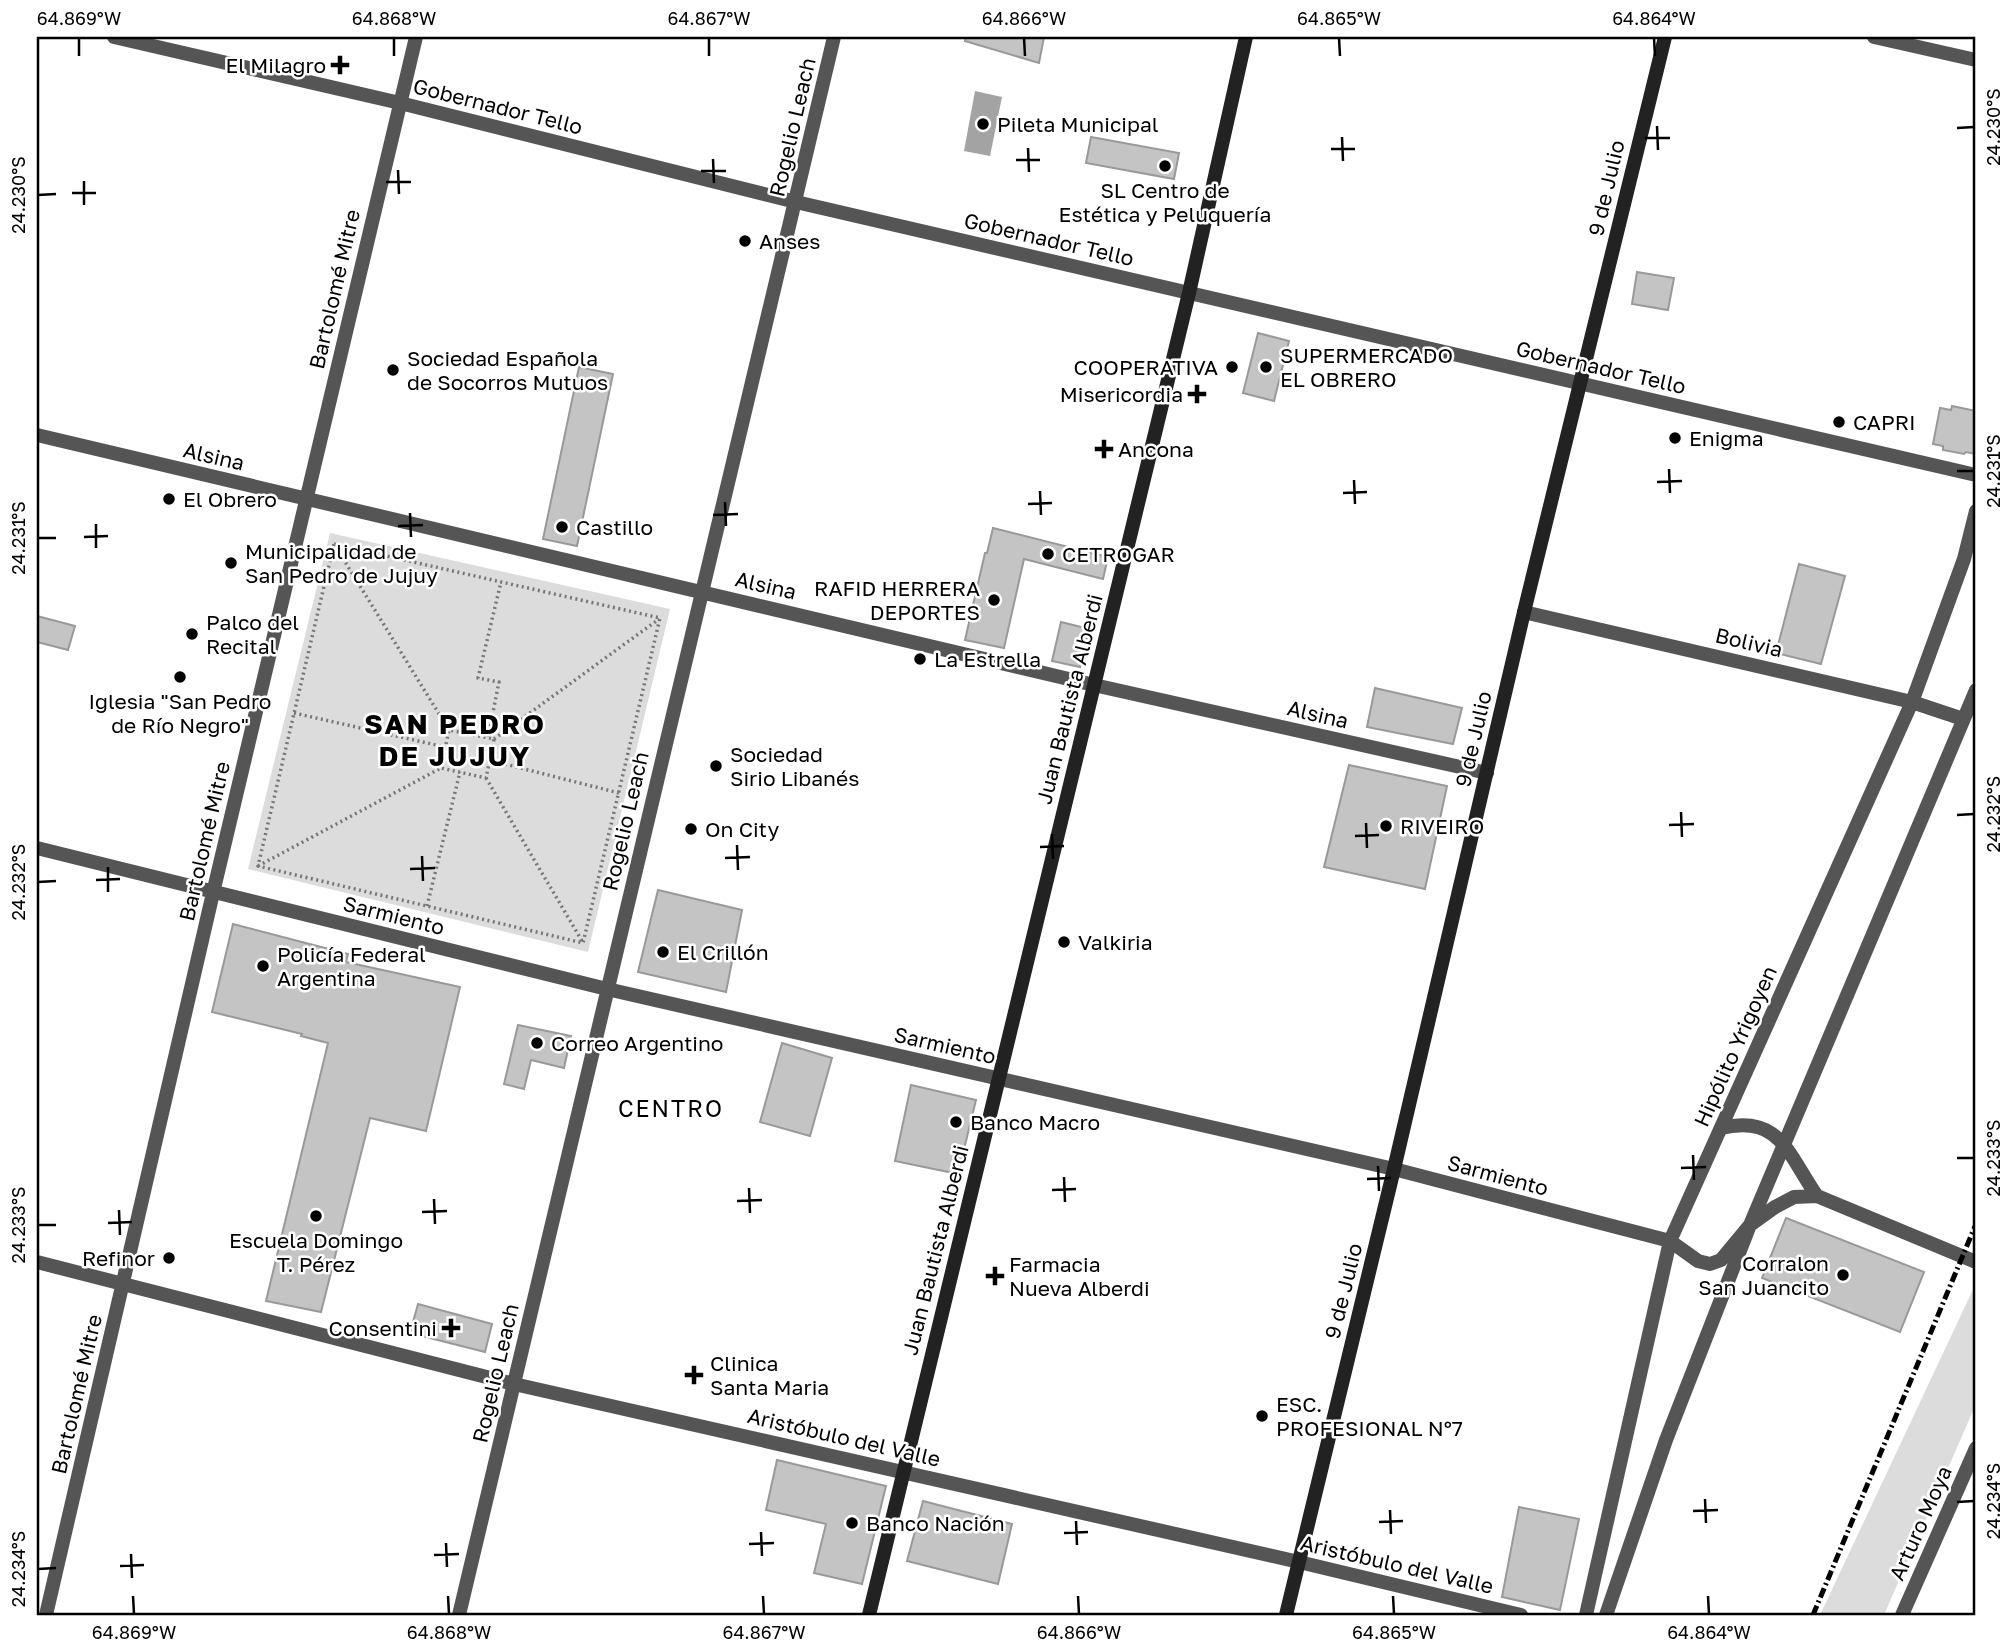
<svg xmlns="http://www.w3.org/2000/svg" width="2013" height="1652" viewBox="0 0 2013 1652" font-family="'Golos Text',sans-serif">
	<rect width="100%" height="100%" fill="#fff"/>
	<path fill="#dcdcdc" d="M330,533l340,76 -82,343 -340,-83z
		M1976,1283v121l-92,211h-64z"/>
	<path fill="#a3a3a3" d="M975,91l27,6 -12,59 -26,-5z"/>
	<path fill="#c4c4c4" stroke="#999" stroke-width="2" d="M966,37h78l-5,26 -74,-22z
		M1091,137l88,16 -5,26 -88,-16z
		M1637,272l37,6 -6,32 -36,-6z
		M1258,333l31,8 -15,60 -31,-8z
		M579,367l34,7 -36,172 -34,-7z
		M1952,406l24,5v43l-10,-2 -2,2 -21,-4v-4l-10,-2 7,-36 11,2z
		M993,528l115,29 -5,22 -79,-20 -20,89 -39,-8 20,-87h2z
		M1799,564l46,12 -24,88 -45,-11z
		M37,616l38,10 -7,24 -31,-8z
		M1061,622l28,7 -9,38 -28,-6z
		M1375,688l87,20 -9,36 -86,-17z
		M1349,765l98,21 -22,103 -101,-22z
		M658,890l84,20 -16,82 -88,-20z
		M233,924l115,30 -2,8 114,25 -34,144 -56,-13 -49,194 -55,-11 62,-258 -27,-7 1,-2 -90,-22z
		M518,1025l53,11 -7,32 -33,-8 -7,29 -20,-5z
		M782,1043l50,15 -22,78 -50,-14z
		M911,1085l65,15 -18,74 -63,-13z
		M1786,1218l138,54 -24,60 -138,-54z
		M418,1304l74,20 -7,28 -75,-19z
		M777,1460l109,26 -24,98 -48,-11 12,-49 -60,-14z
		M923,1501l89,23 -14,60 -91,-23z
		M1519,1507l60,12 -19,91 -58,-13z"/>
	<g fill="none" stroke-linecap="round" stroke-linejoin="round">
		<path stroke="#777" stroke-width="3.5" stroke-dasharray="2 3.5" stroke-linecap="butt" d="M334,544l326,74 -77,325 -325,-77z
			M334,544l115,186 -8,38 45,10 8,-39 -45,-9
			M294,713l151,34
			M488,737l11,-55 -21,-4 23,-96
			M494,739l165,-120
			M489,760l130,33
			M486,778l96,163
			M258,866l183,-98
			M427,906l33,-134"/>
		<path stroke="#555" stroke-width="14" d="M114,37l286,66 396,99 1180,273
			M1874,37l102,23
			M1524,612l388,90 51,17
			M37,1262l477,122 785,178 222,53
			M1902,1615l74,-167"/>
		<path stroke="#555" stroke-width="14" d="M37,435l1057,250 393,88
			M37,848l570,141 787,180 276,72 28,20 12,3 11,-4 29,-35 25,-18 19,-10 23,-1 159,66
			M1721,1128c60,-14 67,27 96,68
			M46,1615l167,-722 203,-856
			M459,1615l375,-1578
			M1586,1615l84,-374 242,-539 52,-143 12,-48
			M1606,1615l60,-175 84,-215 226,-535"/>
		<path stroke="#222" stroke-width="14" d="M869,1615l320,-1322 57,-256
			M1286,1615l108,-446 130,-557 141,-575"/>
		<path stroke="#000" stroke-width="5" stroke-dasharray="10 3.5 2 3.5" stroke-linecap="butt" d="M1813,1615l163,-391"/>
	</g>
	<path fill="none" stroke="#000" stroke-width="2.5" d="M79,38v18M394,38v18M709,38v18M1024,38l1,18M1339,38l1,18M1654,38l1,18M1657,126l1,24M1957,128l17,-1M1342,137l1,24M1645,138h25M1028,148l1,24M1331,149h24M713,159l1,24M1016,160h24M398,170l1,24M701,171h25M84,181v24M386,182h25M72,193h24M38,195l18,-1M1669,469l1,24M1957,471h17M1354,480l1,24M1657,482l25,-1M1040,491l1,24M1343,493l24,-1M725,502l1,24M1028,504l24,-1M410,513l1,24M713,515l25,-1M96,524v24M398,526l25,-1M84,537l24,-1M38,538h18M1681,812l1,25M1957,815l17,-1M1366,823l1,25M1669,825l25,-1M1052,834l1,25M1355,836l24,-1M737,845l1,25M1040,847l24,-1M422,856l1,25M725,858l25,-1M108,867v25M410,869l25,-1M96,880l24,-1M38,882l18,-1M1693,1155l1,25M1957,1158h17M1378,1166l1,25M1681,1168l25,-1M1064,1177l1,25M1367,1179l24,-1M749,1188l1,25M1052,1190l24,-1M434,1199l1,25M737,1201l25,-1M119,1210l1,25M422,1212l25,-1M108,1223l24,-1M38,1225h18M1705,1499l1,24M1957,1502l17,-1M1390,1510l1,24M1693,1511l25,-1M1076,1521l1,24M1379,1522l24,-1M761,1532l1,24M1064,1533l24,-1M446,1543l1,24M749,1544l25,-1M131,1554l1,24M434,1555l25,-1M120,1566l24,-1M38,1569l18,-1M133,1596l1,18M448,1596l1,18M763,1596l1,18M1078,1596l1,18M1393,1596l1,18M1708,1596l1,18"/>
	<g fill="#000" stroke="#fff" stroke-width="2.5">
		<path d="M336.5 54.5h7v7h7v7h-7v7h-7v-7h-7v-7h7z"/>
		<circle cx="983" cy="124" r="7"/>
		<circle cx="1165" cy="166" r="7"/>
		<circle cx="745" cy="241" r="7"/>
		<circle cx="1232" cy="367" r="7"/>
		<circle cx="1266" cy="367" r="7"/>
		<circle cx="393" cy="370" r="7"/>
		<path d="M1193.5 383.5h7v7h7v7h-7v7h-7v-7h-7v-7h7z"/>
		<circle cx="1839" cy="422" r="7"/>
		<circle cx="1675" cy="438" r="7"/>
		<path d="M1100.5 438.5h7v7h7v7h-7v7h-7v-7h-7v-7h7z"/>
		<circle cx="169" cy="499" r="7"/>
		<circle cx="562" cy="527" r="7"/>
		<circle cx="1048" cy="554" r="7"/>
		<circle cx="231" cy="563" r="7"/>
		<circle cx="994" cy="600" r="7"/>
		<circle cx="192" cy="634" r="7"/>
		<circle cx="920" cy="659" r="7"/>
		<circle cx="180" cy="677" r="7"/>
		<circle cx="716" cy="766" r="7"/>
		<circle cx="1386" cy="826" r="7"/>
		<circle cx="691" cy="829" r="7"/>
		<circle cx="1064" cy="942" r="7"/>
		<circle cx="663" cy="952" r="7"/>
		<circle cx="263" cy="966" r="7"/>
		<circle cx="537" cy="1043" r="7"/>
		<circle cx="956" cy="1122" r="7"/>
		<circle cx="316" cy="1216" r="7"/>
		<circle cx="169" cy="1258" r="7"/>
		<circle cx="1843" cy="1275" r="7"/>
		<path d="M991.5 1265.5h7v7h7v7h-7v7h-7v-7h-7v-7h7z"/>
		<path d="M447.5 1317.5h7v7h7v7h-7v7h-7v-7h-7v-7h7z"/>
		<path d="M690.5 1364.5h7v7h7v7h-7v7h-7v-7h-7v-7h7z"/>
		<circle cx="1262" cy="1416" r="7"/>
		<circle cx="852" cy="1523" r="7"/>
	</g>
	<g text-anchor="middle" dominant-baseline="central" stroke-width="5" stroke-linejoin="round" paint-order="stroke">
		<g font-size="21" fill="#000" stroke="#fff" text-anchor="start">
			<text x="326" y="65" text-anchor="end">El Milagro</text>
			<text x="997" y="124">Pileta Municipal</text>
			<text x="1165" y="190" text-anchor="middle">SL Centro de<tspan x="1165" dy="24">Estética y Peluquería</tspan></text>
			<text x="759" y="241">Anses</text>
			<text x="1280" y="355">SUPERMERCADO<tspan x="1280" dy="24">EL OBRERO</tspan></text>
			<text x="407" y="358">Sociedad Española<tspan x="407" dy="24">de Socorros Mutuos</tspan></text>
			<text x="1218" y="367" text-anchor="end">COOPERATIVA</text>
			<text x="1183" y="394" text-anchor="end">Misericordia</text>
			<text x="1853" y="422">CAPRI</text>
			<text x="1689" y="438">Enigma</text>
			<text x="1118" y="449">Ancona</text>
			<text x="183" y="499">El Obrero</text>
			<text x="576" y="527">Castillo</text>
			<text x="245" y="551">Municipalidad de<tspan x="245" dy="24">San Pedro de Jujuy</tspan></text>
			<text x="1062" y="554">CETROGAR</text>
			<text x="980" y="588" text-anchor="end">RAFID HERRERA<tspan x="980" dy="24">DEPORTES</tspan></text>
			<text x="206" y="622">Palco del<tspan x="206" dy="24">Recital</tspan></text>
			<text x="934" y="659">La Estrella</text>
			<text x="180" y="701" text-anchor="middle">Iglesia "San Pedro<tspan x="180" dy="24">de Río Negro"</tspan></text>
			<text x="730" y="754">Sociedad<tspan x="730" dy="24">Sirio Libanés</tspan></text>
			<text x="1400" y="826">RIVEIRO</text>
			<text x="705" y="829">On City</text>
			<text x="1078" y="942">Valkiria</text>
			<text x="677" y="952">El Crillón</text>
			<text x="277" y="954">Policía Federal<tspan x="277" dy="24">Argentina</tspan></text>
			<text x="551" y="1043">Correo Argentino</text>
			<text x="970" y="1122">Banco Macro</text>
			<text x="316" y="1240" text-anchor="middle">Escuela Domingo<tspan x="316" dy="24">T. Pérez</tspan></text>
			<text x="155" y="1258" text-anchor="end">Refinor</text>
			<text x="1829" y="1263" text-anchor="end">Corralon<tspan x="1829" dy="24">San Juancito</tspan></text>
			<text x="1009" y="1264">Farmacia<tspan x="1009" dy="24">Nueva Alberdi</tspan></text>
			<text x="437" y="1328" text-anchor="end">Consentini</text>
			<text x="710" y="1363">Clinica<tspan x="710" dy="24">Santa Maria</tspan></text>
			<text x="1276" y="1404">ESC.<tspan x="1276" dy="24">PROFESIONAL N°7</tspan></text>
			<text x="866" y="1523">Banco Nación</text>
		</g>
		<g font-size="21" fill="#000" stroke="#fff">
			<text transform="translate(498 106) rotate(14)">Gobernador Tello</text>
			<text transform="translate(792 127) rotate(-77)">Rogelio Leach</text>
			<text transform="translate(1606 188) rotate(-77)">9 de Julio</text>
			<text transform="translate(1049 239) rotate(13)">Gobernador Tello</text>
			<text transform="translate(334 289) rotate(-77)">Bartolomé Mitre</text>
			<text transform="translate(1601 367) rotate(13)">Gobernador Tello</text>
			<text transform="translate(214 456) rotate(13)">Alsina</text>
			<text transform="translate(766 585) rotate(13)">Alsina</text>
			<text transform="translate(1749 642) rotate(13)">Bolivia</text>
			<text transform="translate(1069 699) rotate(-76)">Juan Bautista Alberdi</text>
			<text transform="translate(1318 714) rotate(13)">Alsina</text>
			<text transform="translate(1473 739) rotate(-77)">9 de Julio</text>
			<text transform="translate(625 821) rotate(-77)">Rogelio Leach</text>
			<text transform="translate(204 841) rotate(-77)">Bartolomé Mitre</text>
			<text transform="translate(394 915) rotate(14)">Sarmiento</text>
			<text transform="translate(945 1045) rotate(13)">Sarmiento</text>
			<text transform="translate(1735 1046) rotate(-66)">Hipólito Yrigoyen</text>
			<text transform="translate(1498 1175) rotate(15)">Sarmiento</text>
			<text transform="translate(935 1250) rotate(-76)">Juan Bautista Alberdi</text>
			<text transform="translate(1343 1291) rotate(-76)">9 de Julio</text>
			<text transform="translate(495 1373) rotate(-77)">Rogelio Leach</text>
			<text transform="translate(76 1394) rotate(-77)">Bartolomé Mitre</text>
			<text transform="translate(844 1437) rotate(13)">Aristóbulo del Valle</text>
			<text transform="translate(1920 1523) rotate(-66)">Arturo Moya</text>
			<text transform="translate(1397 1564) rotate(13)">Aristóbulo del Valle</text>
		</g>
		<g font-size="23" letter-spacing="2" fill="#000" stroke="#fff">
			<text x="671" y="1108">CENTRO</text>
		</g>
		<g font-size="28" font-weight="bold" letter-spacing="2" fill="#000" stroke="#fff">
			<text x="455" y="723">SAN PEDRO<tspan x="455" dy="32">DE JUJUY</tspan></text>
		</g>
	</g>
	<rect width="2013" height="1652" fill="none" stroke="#ffffff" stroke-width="77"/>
	<rect x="38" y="38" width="1936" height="1576" fill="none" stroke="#000" stroke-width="2.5"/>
	<g font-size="18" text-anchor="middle" fill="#000">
		<text x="79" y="25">64.869°W</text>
		<text x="394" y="25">64.868°W</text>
		<text x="709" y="25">64.867°W</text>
		<text x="1024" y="25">64.866°W</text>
		<text x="1339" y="25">64.865°W</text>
		<text x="1654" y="25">64.864°W</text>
		<text transform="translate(1994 127) rotate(-90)" y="6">24.230°S</text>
		<text transform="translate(19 195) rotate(-90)" y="6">24.230°S</text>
		<text transform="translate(1994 471) rotate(-90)" y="6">24.231°S</text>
		<text transform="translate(19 538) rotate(-90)" y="6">24.231°S</text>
		<text transform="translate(1994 814) rotate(-90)" y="6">24.232°S</text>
		<text transform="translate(19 882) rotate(-90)" y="6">24.232°S</text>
		<text transform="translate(1994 1158) rotate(-90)" y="6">24.233°S</text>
		<text transform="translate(19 1225) rotate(-90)" y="6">24.233°S</text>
		<text transform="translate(1994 1501) rotate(-90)" y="6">24.234°S</text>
		<text transform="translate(19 1569) rotate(-90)" y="6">24.234°S</text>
		<text x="134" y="1639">64.869°W</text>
		<text x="449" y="1639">64.868°W</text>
		<text x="764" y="1639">64.867°W</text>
		<text x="1079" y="1639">64.866°W</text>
		<text x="1394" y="1639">64.865°W</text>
		<text x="1709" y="1639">64.864°W</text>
	</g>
</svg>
